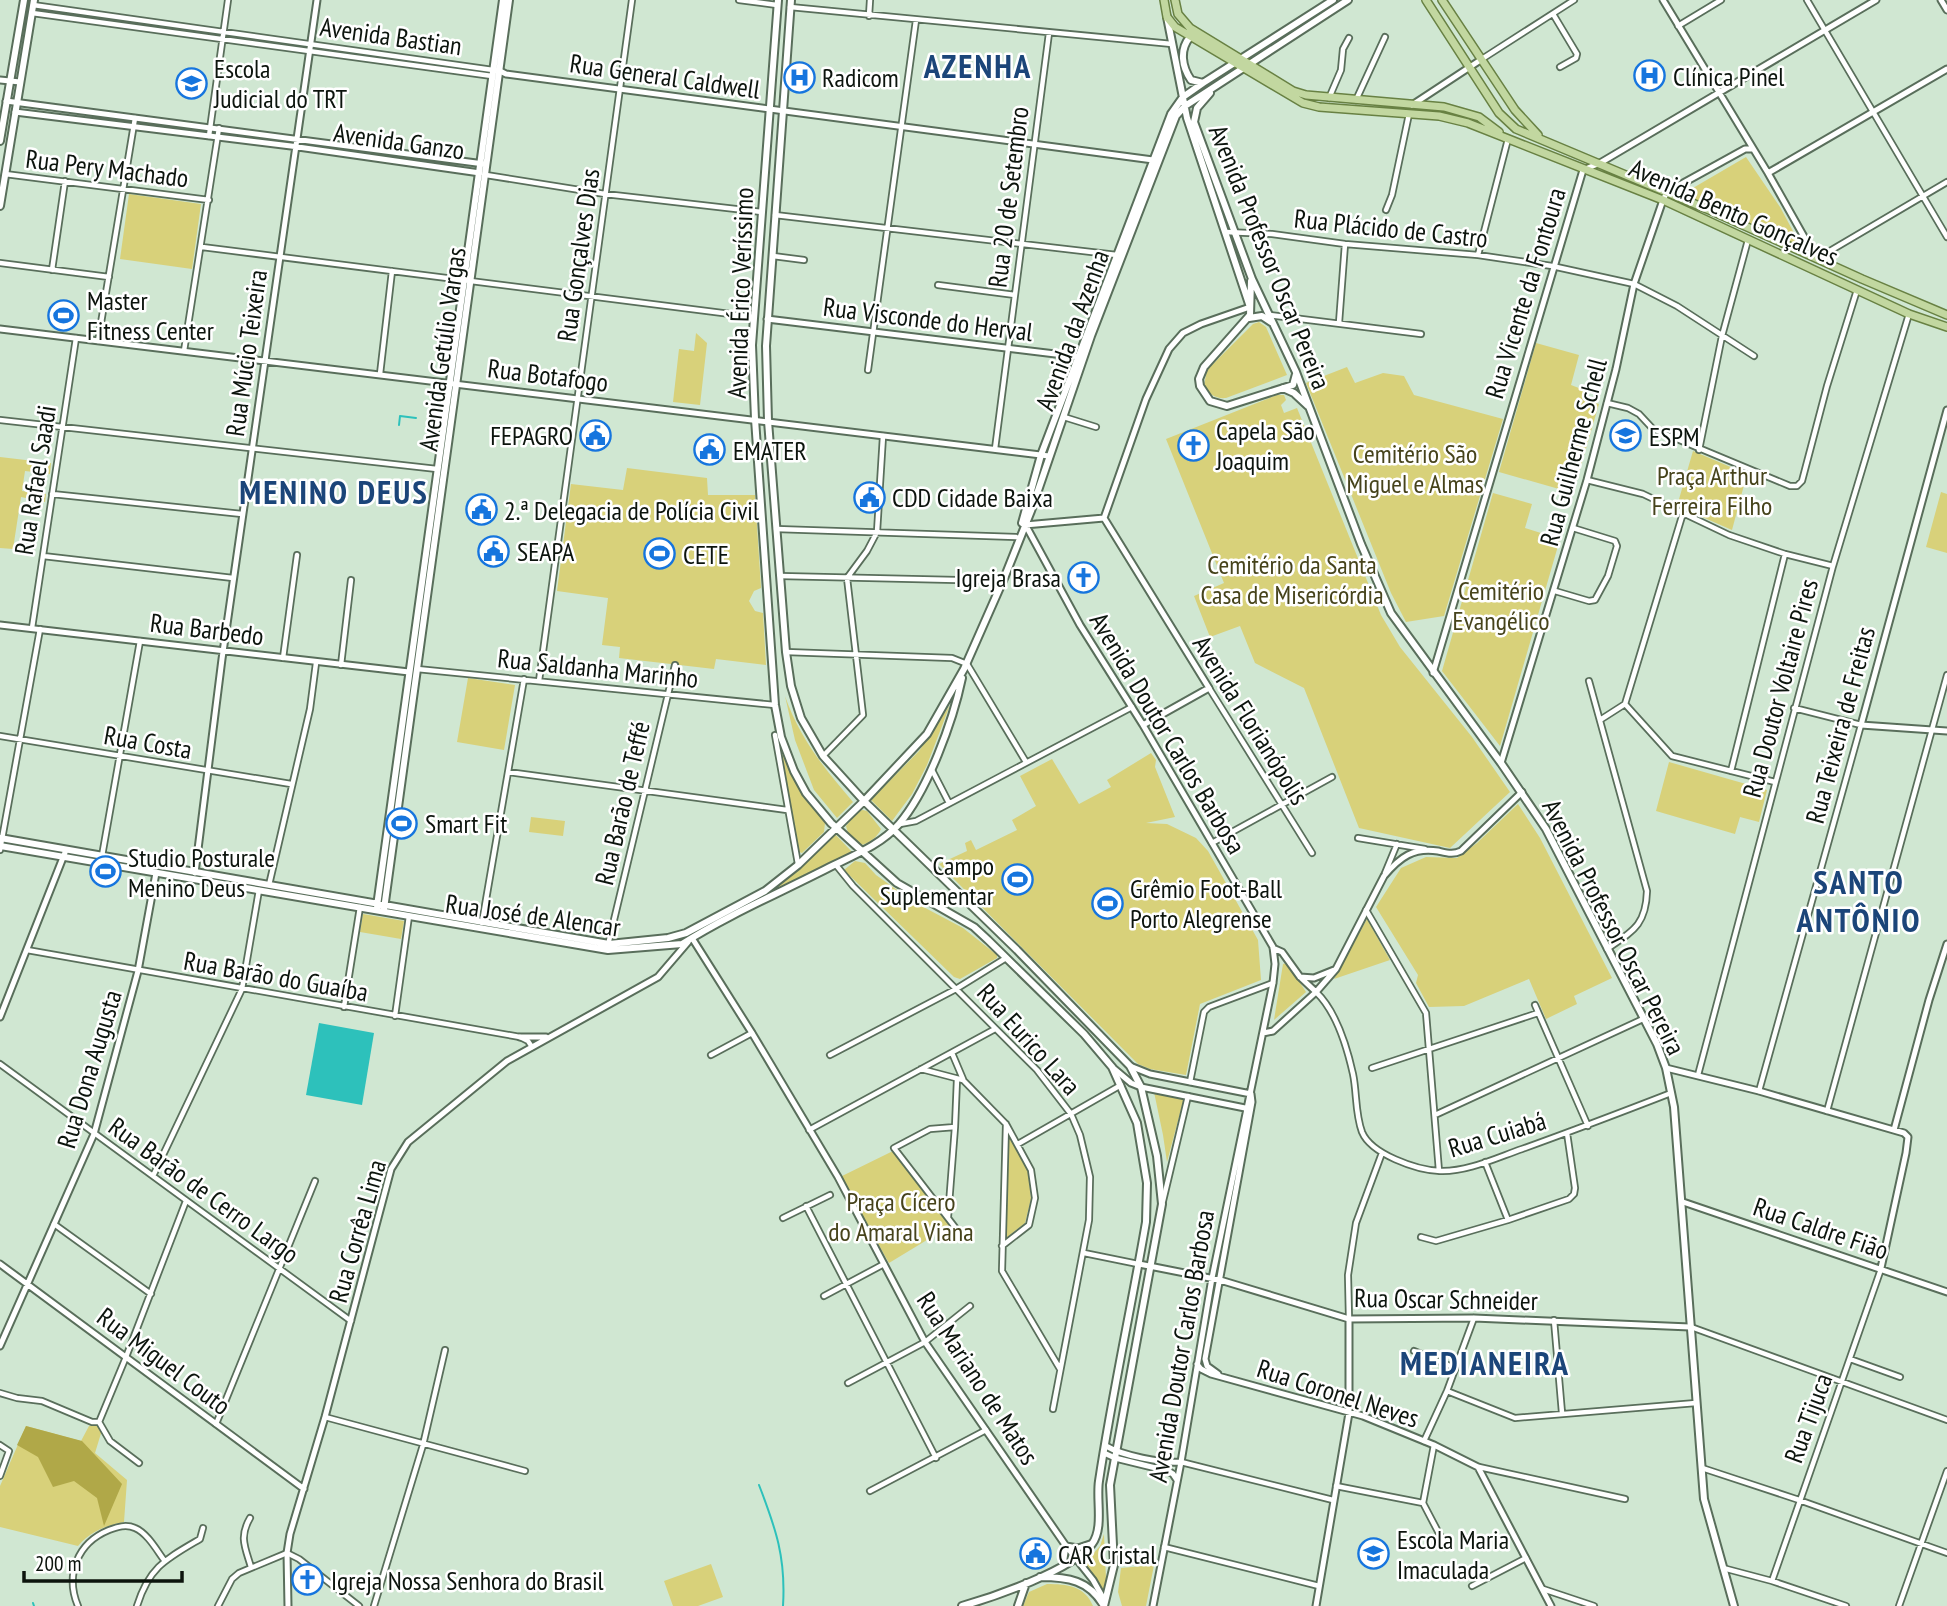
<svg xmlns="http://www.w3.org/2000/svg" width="1947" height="1606" viewBox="0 0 1947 1606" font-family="'PT Sans Narrow',sans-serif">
	<rect width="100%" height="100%" fill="#d0e7d2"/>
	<path fill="#d8d17a" d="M1746,157l34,50 21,39 -120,-51z
		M129,194l72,10 -9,65 -72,-10z
		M1259,322l7,5 21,48 -61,23c-10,1 -17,-3 -22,-13l3,-15 46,-46z
		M696,333l11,10 -7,62 -27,-3 6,-53 15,2z
		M1536,343l43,12 -8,30 13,5 -2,9 17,5 -26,89 -74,-21z
		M1347,367l8,16 28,-10 21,3 10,19 89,24 -59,197 -38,6 -15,-29 -85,-210z
		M1277,395h7l2,5 -5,5 3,8 13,-5 84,207 19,32 72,90 38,55 -60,56 -91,-20 -55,-140 -49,-25 -15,-37 -30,11 -16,-41 30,-13 -58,-144z
		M1693,451l54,23 -15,56 -55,-24z
		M0,457l51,6 -1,11 -25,-3 -3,20 24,3 -1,8 -24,-5 -8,52 -13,-1z
		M627,468l80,10 1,17h47l6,93 -7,3 -5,10 6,10 8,2 3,52 -50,-6 -2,10 -95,-11 1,-11 -18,-2 6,-47 -51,-7 14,-107 52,6z
		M1941,492l6,2v59l-21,-6z
		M1493,493l39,11 -7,24 35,11 -60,207 -58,-75z
		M468,678l47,7 -11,65 -47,-8z
		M785,696c15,43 39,72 68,106l-16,16 -23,-28 -19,-50z
		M950,705l-23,60 -15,29 -20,27 -21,-21 48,-49z
		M779,748l25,49 21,26 -1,9 -22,21 -3,-1z
		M1151,753l5,7 -1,7 20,50 -29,6 21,1 29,14 12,13 50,89 3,40 -61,24 -14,71 -36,-6 -12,-5 -199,-200 28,-13 -2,-8 6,-3 5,10 41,-20 -5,-10 24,-14 -16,-30 32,-17 27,45 32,-17 -4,-7z
		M1669,762l98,28 -8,32 -19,-5 -5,17 -79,-23z
		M1518,804l22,34 72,140 -38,18 3,8 -31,15 -17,-40 -65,27 -35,1 -13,-24 2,-8 -42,-68 25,-39 25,-11 31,1 20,-15z
		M863,810l4,1 14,18c-3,7 -12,15 -20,16l-13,-12 -2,-7 12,-15z
		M531,817l34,4 -2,15 -34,-4z
		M835,834l17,18 -78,40v-2z
		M855,861l10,2 11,12 38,27 49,26 34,27v3l-37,21 -6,-2 -110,-107z
		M363,914l41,7 -3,18 -41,-7z
		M1367,919l23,41 -56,19z
		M1287,963l19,29 -32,28 9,-56z
		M1154,1092l30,6 -17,64 -4,-27z
		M1009,1135l19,36 3,28 -6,24 -19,15z
		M893,1151l57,75 -61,37 -49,-86z
		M99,1425l3,5 -7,23 32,27 -3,42c-19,4 -33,9 -46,24l-78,-19v-41l26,-60 55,15 8,-15z
		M1104,1534l2,45 -1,13 -21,-28 16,-18z
		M1145,1560h10l-9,46h-24l-4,-14 3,-24 23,-2z
		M711,1564l12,33 -25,9h-25l-9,-25z
		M1047,1584c20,0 38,2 46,22h-70l6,-14z"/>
	<path fill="#b0a848" d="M26,1426l56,15 40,43 -18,42 -7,-28 -23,-17 -21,6 -15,-30 -21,-12z"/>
	<path fill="#2dc1bb" d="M319,1023l55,10 -12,72 -56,-10z"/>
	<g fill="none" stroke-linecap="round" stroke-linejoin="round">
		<path stroke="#2dc1bb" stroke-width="2" d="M399,425l1,-9 16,2
			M759,1485c17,44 27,73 24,121
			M33,1603l1,3"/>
		<defs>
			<path id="minor" d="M739,0l38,5
				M1807,0l140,237
				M33,5l460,65
				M790,7l382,37
				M32,13l460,63
				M1553,14l24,40 -1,4 -16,9
				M869,16l1,-16
				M1678,26l43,-26
				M1482,59l92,-59
				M1329,98l12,-28 2,-21 6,-11
				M1356,100l29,-63
				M209,136l19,-136
				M5,174l204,26
				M486,175l119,19 157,18
				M1386,210l6,-15 17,-81
				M775,215l342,40
				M1225,232l47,2 73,10 133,11 74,11 82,18 43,22 77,50
				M202,247l552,70
				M1478,255l30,-116
				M773,256l31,4
				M1818,258l129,-76
				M0,263l109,14
				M52,270l13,-89
				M938,285l77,10
				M1269,315l152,19
				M1339,323l6,-79
				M98,341l37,-223
				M184,351l35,-223
				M868,370l48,-350
				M380,374l12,-103
				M1607,403l21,5 11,6 14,15 137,57h7l5,-5 25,-95 30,-96
				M1064,417l32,10
				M0,420l437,49
				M995,449l54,-416
				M1699,450l23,-114 26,-96
				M1587,480l56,14 86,41 56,19 48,12
				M52,494l190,20
				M776,529l240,8
				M43,556l190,22
				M780,576l221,5
				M1555,591l34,10 6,-1 13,-24 9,-30 -2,-5 -42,-13
				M32,628l44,-290
				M786,652l166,6 15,6 59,98
				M283,658l14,-103
				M341,665l10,-85
				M417,669l358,36
				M539,681l93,-681
				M1589,681l58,210c-1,34 -14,40 -40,58
				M1209,688l103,165
				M1625,704l47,52 103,26
				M1600,720l25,-16 58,-191
				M775,735l23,129
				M0,736l291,48
				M823,756l40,-41 -16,-137 20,-27 10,-19 6,-96
				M932,770l17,33
				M1731,771l54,-217
				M508,772l279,38
				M900,824l16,-3 216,-114
				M1358,838l67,11
				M1212,843l120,-66
				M0,850l40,-221
				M102,856l38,-215
				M836,865l17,21 184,184 34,44 9,21 10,42 -1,43 -36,189
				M1385,873l12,-29
				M269,885l41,-176 6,-46
				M1366,910l60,103 13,158
				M482,923l42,-244
				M608,945l67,-280
				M27,950l493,87 8,4 4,6
				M1316,992c21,20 31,55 37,82 4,19 2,39 9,58 9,22 54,38 78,39 27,1 56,-13 82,-22 50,-18 100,-37 149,-56
				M1535,1005l53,121
				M344,1007l16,-100
				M395,1016l14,-100
				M952,1053l11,26
				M711,1055l41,-22
				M830,1055l126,-66 50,-31
				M0,1064l351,257
				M1372,1068l166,-55
				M921,1069l42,11 43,44 25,46 4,28 -6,27 -27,21
				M1698,1075l135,-509 76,-252
				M1190,1082l14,-70 5,-5 64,-24
				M1759,1091l102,-366 -67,-17
				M1827,1111l120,-436
				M1435,1115l208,-96
				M1006,1124l-4,147 58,98
				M955,1127l-25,2 -36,19 67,87
				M809,1130l186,-101
				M1018,1144l103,-59
				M1485,1162l23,58
				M153,1176l89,-187 17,-99
				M1163,1201l25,-105
				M806,1206l130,252
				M948,1217l7,-90 2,-48
				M783,1218l47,-23
				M54,1224l97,70
				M1421,1237l15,4 72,-21 61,-21 5,-5 1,-6 -8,-55
				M1084,1253l54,11
				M824,1296l60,-32
				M1349,1319l-1,-44 8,-52 26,-70
				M1554,1320l8,93
				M1691,1327l256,93
				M1414,1351l41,17
				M1850,1359l50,18
				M848,1383l77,-41 45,-36
				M1447,1391l68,27 181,-15
				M0,1393l17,5 25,3 50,21h7
				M325,1417l200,54
				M99,1422l27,-65 60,-156
				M99,1422l11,19 29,22
				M216,1424l99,-243
				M1424,1441l23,-50 27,-73
				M0,1445l9,6 -9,25
				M1434,1445l-11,58 22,42
				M1181,1462l152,38
				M1479,1467l146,32
				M1702,1468l97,32 148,53
				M1336,1486l87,17
				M870,1491l116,-61
				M250,1518c-11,19 -5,29 1,49
				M1164,1547l155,39
				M1723,1568l49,13 74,25
				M1772,1581l109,-312
				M1472,1586l54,-28
				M1543,1589l51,17
				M78,1606c-13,-31 -1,-63 31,-76 8,-3 17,-6 26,-2 12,5 21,21 29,32
				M137,1606c12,-39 29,-47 63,-67l3,-11
				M218,1606l14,-27 7,-6 48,-20 12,6 60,47
				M374,1606l49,-161 22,-95
				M1899,1606l48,-135"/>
			<path id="tertiary" d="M1663,0l105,173 48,85
				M1941,0l6,10
				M498,70l8,4 647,86
				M0,80l20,2
				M6,101l478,63
				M1412,105l70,-46
				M15,112l276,34 189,27
				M1768,173l179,-104
				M767,319l313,38
				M0,329l1049,127
				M1947,410l-86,315 86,6
				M1104,518l105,170 -66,37
				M1104,518l42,-119 23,-50 14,-16 18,-9 49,-17
				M1025,524l55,101 63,100 130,222 2,17 -2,19 -61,295 -31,184 -28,144
				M1025,525l79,-7
				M0,625l409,47
				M1433,673l150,-503 17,-7 276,-163
				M1501,763l86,-283 29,-111 18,-85 29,-84 4,-8 78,-43h7
				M195,873l27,-214 95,-659
				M692,938l60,95 86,144 87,165 141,204 27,34 9,16 2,8
				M1273,948l9,4 18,25 16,15
				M1300,977l14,1 20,-8
				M0,1017l66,-167
				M1263,1033l10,-2 43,-39 20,-23 48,-93c16,-19 30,-29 54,-25 9,2 15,4 23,0l61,-59
				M520,1037h26
				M1130,1066l20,8 101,20
				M1112,1067l19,16 10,4 104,21
				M1666,1068l93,23 145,42 4,4 -2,16 -25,115
				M1894,1130l35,-130 18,-56
				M1683,1202l264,90
				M0,1264l304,225
				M1139,1264l81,16 129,39 125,-1 216,9
				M0,1346l94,-212 44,-163 18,-98
				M1197,1364l4,5 10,5 152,42 71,29 44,22 73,139
				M1218,1374l-11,-8 -2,-7 47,-257 -1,-8
				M1106,1446c15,9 57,18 75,16
				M1104,1453l11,5 53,13 5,3 4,6
				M1066,1546l12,2 12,-4
				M1063,1565l3,-19
				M288,1606l-1,-53 3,-19 35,-117 66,-248 17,-27 99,-81 151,-84 30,-35
				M1316,1606l33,-193v-94"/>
			<path id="secondary" d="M778,0l-26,345 3,74 20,286 6,32 13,34 12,22 25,30 66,60 77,44 14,13 96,94 28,33 25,56 10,60 -1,39c-15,87 -34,173 -47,259 -3,19 5,47 -7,63 -20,26 -98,53 -130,62
				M791,0l-25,346 2,75 18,231 5,34 10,32 22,38 41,45 153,149 113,116 11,21 16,69 5,48 -52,281 4,80 -10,41
				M1167,17l20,101 63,189
				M1190,37c-11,13 -8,30 1,43l12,3
				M1210,93l-13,15 -3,14 58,157 44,93 65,172 30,69 110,150 45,66 111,215 9,24 8,39 30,392 30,107
				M0,141l24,-141
				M0,206l34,-206
				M1251,281l-1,34 -46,52 -5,12 1,7 10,15 17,5 66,-21 3,-11
				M1249,318l13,-2 9,6
				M1283,388l11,5 14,13
				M1022,523l19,-68 130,-341 12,-17 20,-14 130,-83
				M0,838l609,106 59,-6 18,-5 79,-42 33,-26 66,-64 63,-67 37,-65 41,-93 26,-65 60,-175 85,-220 9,-10 163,-106
				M0,846l608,104 74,-6c46,-29 97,-51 146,-76 24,-12 53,-23 71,-44 29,-34 54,-103 63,-146
				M377,906l126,-906
				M384,909l125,-909
				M1040,1577c28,0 49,3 64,29
				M1018,1606l8,-23"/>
			<path id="primary" d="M1164,0l3,17 8,10 128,76 16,4 120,9 29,7 195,77 246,114 38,13
				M1175,0l3,14 12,14 103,63 13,4 138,12 35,10 20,15
				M1426,0l73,113 17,16 198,83 148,67 85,36
				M1442,0l73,110 23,25"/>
		</defs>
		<use href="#minor" stroke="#596e5b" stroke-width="8"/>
		<use href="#tertiary" stroke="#596e5b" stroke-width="9"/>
		<use href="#secondary" stroke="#596e5b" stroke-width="10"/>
		<use href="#primary" stroke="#688143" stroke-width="10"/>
		<use href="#minor" stroke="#fff" stroke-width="4.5"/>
		<use href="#tertiary" stroke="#fff" stroke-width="5"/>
		<use href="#secondary" stroke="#fff" stroke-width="6"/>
		<use href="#primary" stroke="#c2d7a0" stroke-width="7"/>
	</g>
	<defs>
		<symbol id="hospital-ring" viewBox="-11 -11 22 22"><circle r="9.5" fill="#fff" stroke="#1675de" stroke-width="1.5"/><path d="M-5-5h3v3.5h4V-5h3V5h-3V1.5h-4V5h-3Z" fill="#1675de"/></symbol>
		<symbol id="university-ring" viewBox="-11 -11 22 22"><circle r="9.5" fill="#fff" stroke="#1675de" stroke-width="1.5"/><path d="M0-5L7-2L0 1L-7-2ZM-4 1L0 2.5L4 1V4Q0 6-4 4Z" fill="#1675de"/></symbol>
		<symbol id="stadium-ring" viewBox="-11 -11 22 22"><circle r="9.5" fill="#fff" stroke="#1675de" stroke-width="1.5"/><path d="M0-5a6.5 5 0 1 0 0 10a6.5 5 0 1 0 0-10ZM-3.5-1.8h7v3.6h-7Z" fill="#1675de"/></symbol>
		<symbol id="civic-ring" viewBox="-11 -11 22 22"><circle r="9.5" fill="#fff" stroke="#1675de" stroke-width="1.5"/><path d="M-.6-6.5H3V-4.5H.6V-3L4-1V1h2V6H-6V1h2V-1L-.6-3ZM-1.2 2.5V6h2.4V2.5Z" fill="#1675de"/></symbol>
		<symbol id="church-ring" viewBox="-11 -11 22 22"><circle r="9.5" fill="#fff" stroke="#1675de" stroke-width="1.5"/><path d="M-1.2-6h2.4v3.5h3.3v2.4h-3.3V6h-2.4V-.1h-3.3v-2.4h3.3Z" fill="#1675de"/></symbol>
		<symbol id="school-ring" viewBox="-11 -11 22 22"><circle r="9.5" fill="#fff" stroke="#1675de" stroke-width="1.5"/><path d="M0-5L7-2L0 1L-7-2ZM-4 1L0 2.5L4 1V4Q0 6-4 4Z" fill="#1675de"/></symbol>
	</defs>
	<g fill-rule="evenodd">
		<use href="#hospital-ring" x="1632" y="58" width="35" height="35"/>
		<use href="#hospital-ring" x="782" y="60" width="35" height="35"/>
		<use href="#university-ring" x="174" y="66" width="35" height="35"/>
		<use href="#stadium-ring" x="46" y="298" width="35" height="35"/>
		<use href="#civic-ring" x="578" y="418" width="35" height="35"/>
		<use href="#university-ring" x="1608" y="418" width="35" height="35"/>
		<use href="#church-ring" x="1176" y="428" width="35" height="35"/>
		<use href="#civic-ring" x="692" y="432" width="35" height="35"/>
		<use href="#civic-ring" x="852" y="480" width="35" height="35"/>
		<use href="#civic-ring" x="464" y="492" width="35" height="35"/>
		<use href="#civic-ring" x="476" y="534" width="35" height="35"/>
		<use href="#stadium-ring" x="642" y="536" width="35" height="35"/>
		<use href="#church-ring" x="1066" y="560" width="35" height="35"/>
		<use href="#stadium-ring" x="384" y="806" width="35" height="35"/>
		<use href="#stadium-ring" x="88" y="854" width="35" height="35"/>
		<use href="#stadium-ring" x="1000" y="862" width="35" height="35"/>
		<use href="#stadium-ring" x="1090" y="886" width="35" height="35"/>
		<use href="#civic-ring" x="1018" y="1536" width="35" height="35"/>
		<use href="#school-ring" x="1356" y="1536" width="35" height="35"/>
		<use href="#church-ring" x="290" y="1562" width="35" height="35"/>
	</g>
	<g text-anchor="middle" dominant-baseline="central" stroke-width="5" stroke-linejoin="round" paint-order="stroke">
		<g font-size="26" fill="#0c140d" stroke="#fff">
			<text transform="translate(391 36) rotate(8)">Avenida Bastian</text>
			<text transform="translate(665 76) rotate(8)">Rua General Caldwell</text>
			<text transform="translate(399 141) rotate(8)">Avenida Ganzo</text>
			<text transform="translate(107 168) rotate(7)">Rua Pery Machado</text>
			<text transform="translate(1008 197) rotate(-83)">Rua 20 de Setembro</text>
			<text transform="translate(1734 212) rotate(24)">Avenida Bento Gonçalves</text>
			<text transform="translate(1391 228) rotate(6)">Rua Plácido de Castro</text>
			<text transform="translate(578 255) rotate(-82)">Rua Gonçalves Dias</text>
			<text transform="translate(1270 257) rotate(68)">Avenida Professor Oscar Pereira</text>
			<text transform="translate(740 293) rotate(-88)">Avenida Érico Veríssimo</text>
			<text transform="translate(1525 293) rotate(-73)">Rua Vicente da Fontoura</text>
			<text transform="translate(928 319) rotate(7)">Rua Visconde do Herval</text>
			<text transform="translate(1072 330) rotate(-70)">Avenida da Azenha</text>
			<text transform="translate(442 349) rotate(-82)">Avenida Getúlio Vargas</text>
			<text transform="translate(246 353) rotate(-82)">Rua Múcio Teixeira</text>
			<text transform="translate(548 375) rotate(7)">Rua Botafogo</text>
			<text transform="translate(1573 452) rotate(-75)">Rua Guilherme Schell</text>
			<text transform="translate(35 480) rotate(-81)">Rua Rafael Saadi</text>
			<text transform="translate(207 629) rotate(7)">Rua Barbedo</text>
			<text transform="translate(598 668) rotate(6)">Rua Saldanha Marinho</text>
			<text transform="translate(1780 688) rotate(-75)">Rua Doutor Voltaire Pires</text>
			<text transform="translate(1251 720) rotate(58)">Avenida Florianópolis</text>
			<text transform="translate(1840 725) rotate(-75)">Rua Teixeira de Freitas</text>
			<text transform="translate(1168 733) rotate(59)">Avenida Doutor Carlos Barbosa</text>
			<text transform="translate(148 742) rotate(10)">Rua Costa</text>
			<text transform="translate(622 803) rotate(-77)">Rua Barão de Teffé</text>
			<text transform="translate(533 915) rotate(8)">Rua José de Alencar</text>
			<text transform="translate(1614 927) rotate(63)">Avenida Professor Oscar Pereira</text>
			<text transform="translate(276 976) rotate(10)">Rua Barão do Guaíba</text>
			<text transform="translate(1029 1039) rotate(48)">Rua Eurico Lara</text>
			<text transform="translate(89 1069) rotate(-73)">Rua Dona Augusta</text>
			<text transform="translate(1497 1134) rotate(-17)">Rua Cuiabá</text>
			<text transform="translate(204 1190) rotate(36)">Rua Barão de Cerro Largo</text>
			<text transform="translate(1821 1228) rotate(19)">Rua Caldre Fião</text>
			<text transform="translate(357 1231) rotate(-74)">Rua Corrêa Lima</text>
			<text transform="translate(1446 1299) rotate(1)">Rua Oscar Schneider</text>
			<text transform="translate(1181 1346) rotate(-80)">Avenida Doutor Carlos Barbosa</text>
			<text transform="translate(164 1361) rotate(37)">Rua Miguel Couto</text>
			<text transform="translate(978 1378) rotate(57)">Rua Mariano de Matos</text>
			<text transform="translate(1338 1393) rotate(18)">Rua Coronel Neves</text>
			<text transform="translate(1808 1418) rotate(-70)">Rua Tijuca</text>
		</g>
		<g font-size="26" fill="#0c140d" stroke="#fff" text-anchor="start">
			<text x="214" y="68">Escola<tspan x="214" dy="30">Judicial do TRT</tspan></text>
			<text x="1673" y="76">Clínica Pinel</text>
			<text x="822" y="77">Radicom</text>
			<text x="87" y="300">Master<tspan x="87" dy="30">Fitness Center</tspan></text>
			<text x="1216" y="430">Capela São<tspan x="1216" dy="30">Joaquim</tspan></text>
			<text x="573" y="435" text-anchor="end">FEPAGRO</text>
			<text x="1649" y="436">ESPM</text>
			<text x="733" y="450">EMATER</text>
			<text x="892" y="497">CDD Cidade Baixa</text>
			<text x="504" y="510">2.ª Delegacia de Polícia Civil</text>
			<text x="517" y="551">SEAPA</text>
			<text x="683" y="554">CETE</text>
			<text x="1061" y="577" text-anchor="end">Igreja Brasa</text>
			<text x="425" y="823">Smart Fit</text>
			<text x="128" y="857">Studio Posturale<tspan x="128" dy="30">Menino Deus</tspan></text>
			<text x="994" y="865" text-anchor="end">Campo<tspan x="994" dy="30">Suplementar</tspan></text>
			<text x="1130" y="888">Grêmio Foot-Ball<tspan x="1130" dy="30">Porto Alegrense</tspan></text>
			<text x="1397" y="1539">Escola Maria<tspan x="1397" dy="30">Imaculada</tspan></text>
			<text x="1058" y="1554">CAR Cristal</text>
			<text x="331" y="1580">Igreja Nossa Senhora do Brasil</text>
		</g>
		<g font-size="26" fill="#46431b" stroke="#fff">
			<text x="1415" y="453">Cemitério São<tspan x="1415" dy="30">Miguel e Almas</tspan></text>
			<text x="1712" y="475">Praça Arthur<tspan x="1712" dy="30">Ferreira Filho</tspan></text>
			<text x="1292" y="564">Cemitério da Santa<tspan x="1292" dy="30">Casa de Misericórdia</tspan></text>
			<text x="1501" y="590">Cemitério<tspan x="1501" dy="30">Evangélico</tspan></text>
			<text x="901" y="1201">Praça Cícero<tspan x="901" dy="30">do Amaral Viana</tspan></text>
		</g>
		<g font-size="33" font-weight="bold" letter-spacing="2" fill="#1b4579" stroke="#fff">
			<text x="978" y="65">AZENHA</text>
			<text x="334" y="491">MENINO DEUS</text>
			<text x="1859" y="881">SANTO<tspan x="1859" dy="38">ANTÔNIO</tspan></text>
			<text x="1485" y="1362">MEDIANEIRA</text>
		</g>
	</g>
	<path d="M24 1571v10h158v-10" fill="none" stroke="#0c140d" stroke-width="3.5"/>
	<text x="35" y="1571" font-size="21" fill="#0c140d" stroke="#ffffff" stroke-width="5" paint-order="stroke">200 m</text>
</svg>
